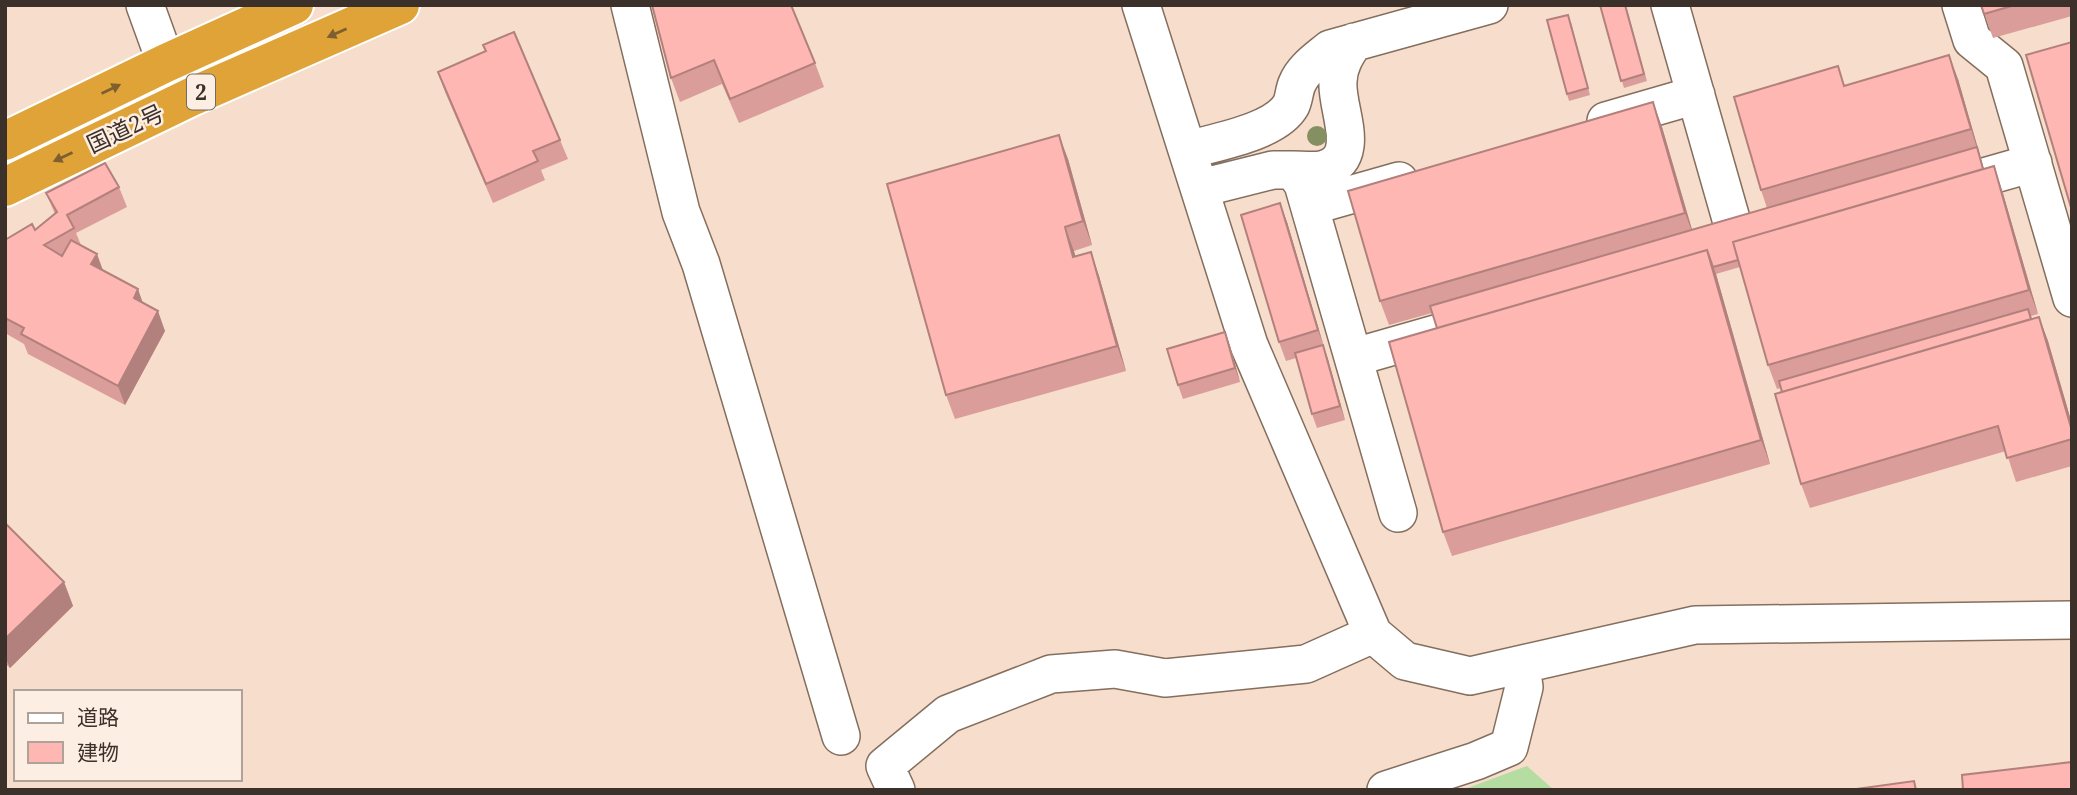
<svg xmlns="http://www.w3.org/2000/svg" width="2077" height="795" viewBox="0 0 2077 795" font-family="'Noto Serif','Noto Sans JP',serif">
	<rect width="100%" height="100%" fill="#f7decc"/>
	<path fill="#b5dda2" d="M1527,766l27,24h-92z"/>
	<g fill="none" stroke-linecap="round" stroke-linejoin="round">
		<defs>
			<path id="minor" d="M145,5l21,58
				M630,5l51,207 20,52 140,472
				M1141,5l108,340 124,289 32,27 65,15 225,-51 377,-5
				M1670,5l69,242
				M1961,5l11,35 32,26 68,232
				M1606,121l90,-26
				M1188,150c28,-8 88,-18 103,-45 3,-6 3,-14 6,-21 6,-15 21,-25 33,-35l159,-44
				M1293,170c9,0 23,2 32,-1 38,-12 11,-60 13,-87 0,-16 8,-28 16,-40
				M1949,187l84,-24
				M1201,188l72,-18h20l10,14 95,329
				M1311,206l88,-25
				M1355,357l84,-24
				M896,790l-11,-24 63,-52 103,-40 64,-5 50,9 141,-14 67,-30
				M1386,790l90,-29 33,-14 15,-60 -3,-21"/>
			<path id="highway" d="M5,141l161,-78 128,-58
				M5,187l188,-91 207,-91"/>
		</defs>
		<use href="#minor" stroke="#846e5e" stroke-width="40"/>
		<use href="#highway" stroke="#fff" stroke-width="42"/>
		<use href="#minor" stroke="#fff" stroke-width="37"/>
		<use href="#highway" stroke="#dfa338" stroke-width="38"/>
	</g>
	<circle fill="#859062" cx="1317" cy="136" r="10"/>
	<path fill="#da9d99" d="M652,5l163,58 9,24 -85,36 -17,-39 -42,18 -9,-24z
		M1600,5h26l21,76 -23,7z
		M1981,5h91v11l-79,22z
		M1571,22l19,73 -21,6 -2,-7z
		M483,45l77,95 8,19 -27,11 4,10 -52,23 -48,-111 -7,-20 48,-21z
		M1958,79l26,90 18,21 36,124 -7,2 1,3 7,-2 9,24 24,83v42l-56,16 -10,-31 -196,57 -9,-24 -19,-92 -1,-4 -4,1 -9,-24 -28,-98 -24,7 54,190 -318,92 -9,-24 -6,-204 -5,-15 -43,12 -9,-24 282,-174 30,102 75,-21 -6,-18 84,-104z
		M1068,159l24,86 -18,6 1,5 16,-4 8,24 27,95 -171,48 -9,-24z
		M119,187l8,20 -51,26 5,12 22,25 40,33 22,28 -40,74 -97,-51 -4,-10 -19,-11v-93l30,-10 20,-16 -9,-21z
		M1287,222l58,198 -28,8 -5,-14 -16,-56 -10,3 -7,-19z
		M1230,346l10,36 -57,17 -5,-14z
		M5,523l59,59 9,24 -63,62 -5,-5z"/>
	<path fill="#b2807d" d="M1949,55l9,24 33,115 -20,-65z
		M1653,102l9,25 32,110 -9,-24z
		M1059,135l9,24 24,86 -9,-24z
		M1994,166l8,24 36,124 -9,-24z
		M1280,203l7,19 38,128 -7,-20z
		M1065,227l9,24 8,30 -9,-24z
		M1707,250l9,24 54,190 -9,-24z
		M1091,252l8,24 27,95 -9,-25z
		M97,254l7,19 -13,-9z
		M138,289l7,20 -11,-11z
		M158,311l7,20 -40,74 -7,-19z
		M2039,317l9,24 24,83v7z
		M1225,332l5,14 10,36 -5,-14z
		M1323,345l5,14 17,61 -5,-14z
		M64,582l9,24 -63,62 -5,-12v-17z"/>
	<path fill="#feb7b2" stroke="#b2807d" stroke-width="2" d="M652,5h139l24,58 -85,36 -16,-39 -43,18z
		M1600,5h25l19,69 -23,7z
		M1981,5h34l-31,9z
		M1568,15l20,73 -21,6 -20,-74z
		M514,32l46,108 -27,11 5,10 -52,23 -48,-112 48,-21 -3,-6z
		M2072,42v169l-46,-156z
		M1949,55l22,74 -210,61 -27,-93 104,-31 6,20z
		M1653,102l32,111 -305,88 -32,-110z
		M1059,135l24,86 -18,6 8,30 18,-5 26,94 -171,49 -59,-211z
		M1977,147l6,22 -250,73 5,18 -25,7 -6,-17 -270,78 -7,-22z
		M105,163l14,24 -52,28 7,13 -30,17 18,11 9,-16 26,14 -6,10 47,25 -4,9 24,13 -40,75 -97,-52 3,-6 -19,-10v-78l27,-16 3,6 22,-18 -11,-19z
		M1994,166l35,124 -261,75 -35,-123z
		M1280,203l38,127 -39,12 -38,-127z
		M1707,250l54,190 -318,92 -54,-190z
		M2028,309l3,10 -249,73 -3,-11z
		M2039,317l33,114v8l-65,19 -9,-32 -197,58 -26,-90z
		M1225,332l10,36 -57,17 -11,-36z
		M1323,345l17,61 -28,8 -17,-61z
		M5,523l59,59 -59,57z
		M2072,762v28h-109l-1,-15z
		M1914,781l2,9h-67z"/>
	<defs><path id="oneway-solid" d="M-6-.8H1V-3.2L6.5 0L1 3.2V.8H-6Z" transform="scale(1.75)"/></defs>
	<g fill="#7d5f30">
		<use href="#oneway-solid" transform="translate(337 33) rotate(156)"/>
		<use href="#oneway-solid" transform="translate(111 89) rotate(-26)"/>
		<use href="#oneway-solid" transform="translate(63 157) rotate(155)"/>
	</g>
	<g text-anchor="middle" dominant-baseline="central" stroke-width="5" stroke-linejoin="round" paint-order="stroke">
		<rect fill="#fdeee3" stroke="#756a62" stroke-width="2" x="187" y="74.5" width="28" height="35" rx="5"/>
		<g font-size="21" font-weight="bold" fill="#3b312a">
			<text x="201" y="92">2</text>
		</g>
		<g font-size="23" fill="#3b312a" stroke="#fdeee3">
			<text transform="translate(125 128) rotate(-25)">国道2号</text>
		</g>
	</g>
	<rect width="2077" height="795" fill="none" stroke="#3b312a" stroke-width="14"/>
	<rect x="14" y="690" width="228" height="91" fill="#fdeee3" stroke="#afa299" stroke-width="2"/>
	<rect x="28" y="713" width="35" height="10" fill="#ffffff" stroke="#afa299" stroke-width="2"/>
	<text x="77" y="725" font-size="21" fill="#3b312a">道路</text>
	<rect x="28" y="742" width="35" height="21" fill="#feb7b2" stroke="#afa299" stroke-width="2"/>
	<text x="77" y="760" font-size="21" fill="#3b312a">建物</text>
</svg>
